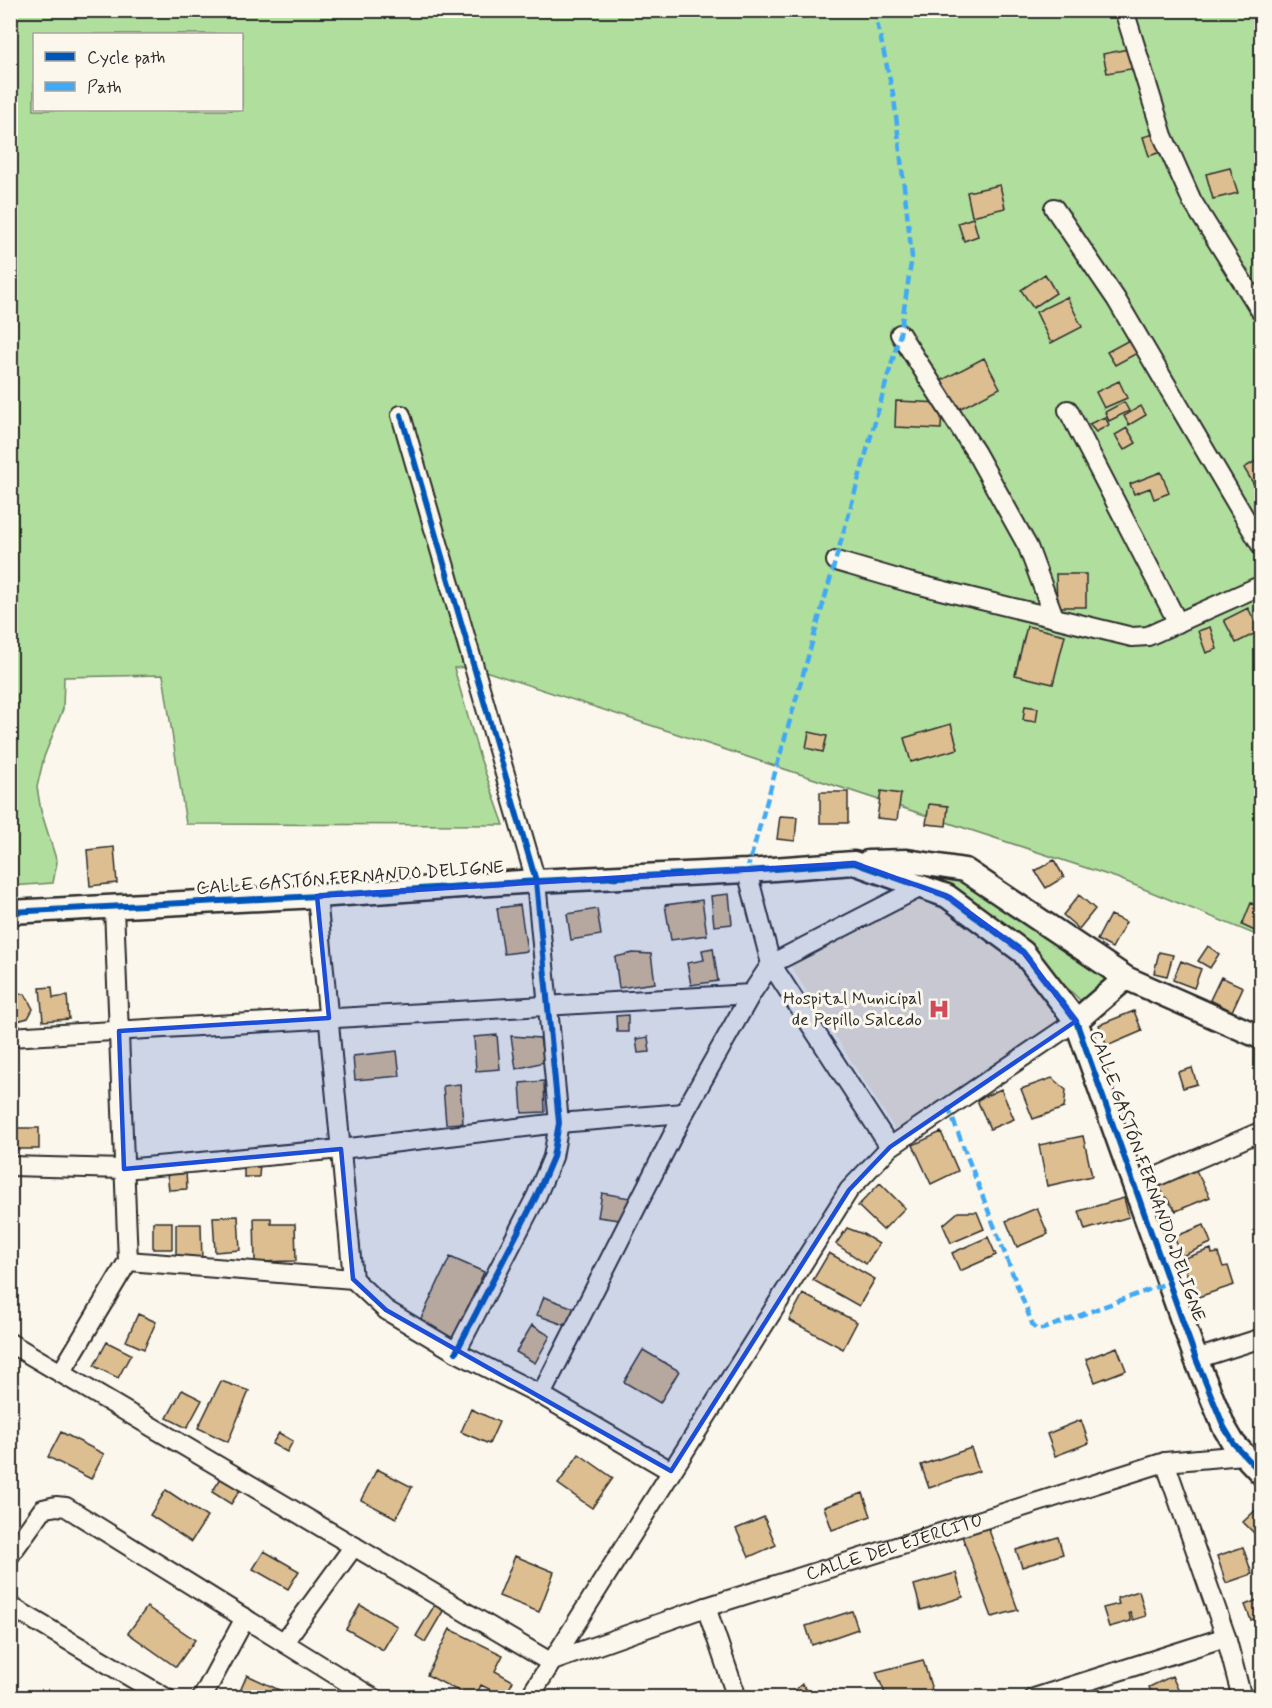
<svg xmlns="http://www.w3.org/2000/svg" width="1272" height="1708" viewBox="0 0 1272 1708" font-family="Mynerve,sans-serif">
	<rect width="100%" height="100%" fill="#fbf7ec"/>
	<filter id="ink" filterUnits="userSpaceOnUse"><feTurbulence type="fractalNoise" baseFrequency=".0167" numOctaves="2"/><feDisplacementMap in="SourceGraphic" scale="12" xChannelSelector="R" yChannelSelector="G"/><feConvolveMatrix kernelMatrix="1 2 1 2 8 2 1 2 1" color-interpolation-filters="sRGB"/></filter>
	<g filter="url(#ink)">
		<path fill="#f2e6d0" d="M919,896h16l79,55 49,63 -2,10 -165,107 -107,-167z"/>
		<path fill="#b0de9d" stroke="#6e8464" stroke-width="1.5" fill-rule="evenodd" d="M11,11h1250v926l-144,-59 -644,-211 -19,1 25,87 25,70 -318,-1 -23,-149 -99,2 -1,32 -19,48 -7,30 4,24 16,51 -4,21 -42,3zM34,34h208v76h-208z
			M908,867l56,15 148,99 -28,23 -39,-38 -73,-62z"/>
		<path fill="#ddbe90" stroke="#2b2b2b" stroke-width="1.5" d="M1133,48l4,20 -30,5 -4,-19z
			M1158,133l6,18 -15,5 -6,-19z
			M1230,168l8,25 -25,6 -7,-25z
			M1000,185l5,23 -33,8 -5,-24z
			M973,218l5,18 -14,5 -6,-18z
			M1045,274l11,19 -23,15 -12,-18z
			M1067,297l15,30 -31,16 -15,-31z
			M1133,338l8,13 -26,14 -8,-13z
			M984,358l16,30 -43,22 -15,-30z
			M1119,381l8,17 -23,10 -8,-16z
			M896,401l46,2 -1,26 -46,-2z
			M1124,402l5,9 -20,10 -4,-9z
			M1141,406l5,9 -17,10 -5,-9z
			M1105,417l4,8 -13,7 -7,-8z
			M1127,428l9,15 -12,7 -9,-15z
			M1262,457v28l-6,3 -12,-20z
			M1161,472l8,21 -15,6 -4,-11 -16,6 -4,-10z
			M1056,574h30v33h-29z
			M1248,608l12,23 -24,12 -12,-23z
			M1027,626l38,9 -12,49 -38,-9z
			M1210,627l7,22 -11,4 -8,-22z
			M1025,706l13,2 -2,14 -13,-2z
			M951,724l7,25 -47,13 -7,-24z
			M809,732l18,4 -4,16 -17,-4z
			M881,791l20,3 -4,26 -20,-2z
			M820,792h28v31h-28z
			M929,804l19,2 -2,20 -20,-2z
			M780,816l17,1 -2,24 -18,-2z
			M114,847l3,36 -27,3 -3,-36z
			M1054,860l10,17 -18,11 -11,-17z
			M729,894l3,30 -18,2 -3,-30z
			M1079,895l16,14 -16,20 -16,-14z
			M702,900l5,35 -36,5 -6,-35z
			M1251,903l11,5v14l-5,10 -15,-7z
			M520,905l7,46 -23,3 -7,-46z
			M597,909l4,26 -30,5 -4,-26z
			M1110,915l16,7 -14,26 -15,-8z
			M1208,946l11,8 -9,14 -12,-7z
			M713,948l5,33 -27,4 -4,-22 17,-3 -2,-10z
			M1159,952l14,3 -6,21 -13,-3z
			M633,953l18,1 4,29 -36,5 -4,-31z
			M1181,961l20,8 -7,19 -21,-8z
			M1221,977l22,10 -11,24 -22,-11z
			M52,987l1,11 14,-2 2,23 -26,2 -3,-33z
			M10,994h15l8,15 -5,9 -18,5z
			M1134,1011l8,20 -35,15 -8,-21z
			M628,1015v17h-11l-1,-16z
			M497,1035l3,34 -24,2 -2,-34z
			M511,1036l29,2 4,24 -28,7z
			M648,1037l2,15 -12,1 -2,-14z
			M397,1051l3,25 -45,4 -2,-24z
			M1192,1068l5,16 -14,4 -5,-16z
			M1052,1078l14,12 -2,18 -31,11 -12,-30z
			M544,1081l1,31 -23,1 -2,-30z
			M460,1084l3,39 -17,1 -3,-38z
			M1001,1089l13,30 -24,10 -13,-29z
			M10,1128h29v21h-29z
			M941,1132l17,39 -27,13 -18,-39z
			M1083,1136l9,40 -45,10 -8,-41z
			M1191,1161l19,36 -34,14 -17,-23z
			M244,1162h16l-1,15h-15z
			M186,1171l1,18 -18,1 -2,-17z
			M880,1183l25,25 -22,22 -25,-24z
			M602,1193l28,5 -4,23 -28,-4z
			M1124,1198l5,19 -44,13 -6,-19z
			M1037,1208l11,26 -31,13 -11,-26z
			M958,1212h19l7,17 -33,14 -8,-18z
			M238,1216l2,34 -25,2 -2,-35z
			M254,1218h17v6h24l1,37 -41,1z
			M153,1222h19v27h-19z
			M176,1224h25l1,38h-26z
			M1204,1225l7,18 -29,13 -8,-19z
			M847,1228l16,6 16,10 -13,20 -30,-20z
			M988,1237l8,18 -36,16 -8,-18z
			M1211,1249l1,5 6,-1 5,14 5,-1 6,19 -39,13 -13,-39z
			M829,1253l46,26 -16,27 -46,-26z
			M450,1257l34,15 -31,67 -34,-16z
			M803,1294l54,28 -14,27 -54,-29z
			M544,1297l30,11 -7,18 -30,-11z
			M138,1314l18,8 -12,27 -18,-8z
			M532,1325l18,11 -15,27 -19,-11z
			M107,1342l24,12 -13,24 -24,-12z
			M1117,1347l9,23 -31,12 -9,-23z
			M643,1350l36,21 -19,32 -36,-21z
			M221,1381l28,10 -21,51 -30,-14z
			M182,1390l20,10 -15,28 -20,-10z
			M471,1409l28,13 -10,22 -28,-12z
			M1081,1420l8,23 -34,13 -8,-22z
			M61,1432l43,22 -13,25 -43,-22z
			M279,1433l14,8 -6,11 -15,-8z
			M971,1448l8,23 -50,17 -8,-23z
			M579,1454l34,24 -21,30 -34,-24z
			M377,1469l35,18 -16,31 -35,-18z
			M223,1475l19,12 -11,17 -19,-12z
			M166,1490l41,27 -16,25 -41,-27z
			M863,1493l8,23 -39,14 -8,-23z
			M1262,1504v37l-19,-19z
			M764,1517l12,28 -27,12 -13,-28z
			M985,1519l33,91 -26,7 -33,-89z
			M1058,1537l5,17 -41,13 -6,-17z
			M1243,1547l9,27 -26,9 -9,-27z
			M264,1551l35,20 -11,18 -35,-20z
			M515,1556l39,16 -15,40 -40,-16z
			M956,1573l7,24 -42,13 -7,-25z
			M1139,1591l7,25 -13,4 -2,-7h-2l2,8 -22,6 -6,-19 16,-4 -2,-6z
			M1262,1598v18l-11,4 -6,-15z
			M437,1601l9,5 -21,36 -9,-6z
			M360,1605l37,21 -14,24 -37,-21z
			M147,1607l48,33 -19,27 -48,-34z
			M852,1611l6,18 -46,16 -6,-19z
			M450,1629l53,26 -8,16 18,10 -8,16 -24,-12 -6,13h-3l-45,-23z
			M923,1660l9,30 -17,8h-28l-11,-26z
			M247,1675l41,19 -2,4h-49z
			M1172,1676l10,22h-28l-5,-11z
			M802,1684l12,14h-29z"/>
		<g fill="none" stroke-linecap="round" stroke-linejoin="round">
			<defs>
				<g id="minor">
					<path d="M1124,10l39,126 29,65 70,112"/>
					<path d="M1054,208l62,91 146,248"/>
					<path d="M900,334l76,119 52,94 26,70"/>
					<path d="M1068,410l110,213"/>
					<path d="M401,415l135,466 23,242 -6,34 -17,40 -80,155"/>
					<path d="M836,561l72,21 224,55 16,-1 114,-51"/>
					<path d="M747,871l24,93 119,183"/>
					<path d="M317,896l36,383 33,31 70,42 85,43 130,76"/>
					<path d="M10,1037l741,-43"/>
					<path d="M10,1166l114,3 217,-20 218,-26 125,-10"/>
					<path d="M1135,1186l127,-55"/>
					<path d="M128,1261l225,18"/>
					<path d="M10,1343l540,319"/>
					<path d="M1196,1359l66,-21"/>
					<path d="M61,1373l67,-112 -14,-353"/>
					<path d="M541,1395l143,-282 67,-119 20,-30 150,-77"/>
					<path d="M1165,1462l61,175 16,61"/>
					<path d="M10,1555l33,-46 13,-3 10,1 307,191"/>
					<path d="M10,1606l156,92"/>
					<path d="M706,1607l31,91"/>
					<path d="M284,1642l70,-96"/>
					<path id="s1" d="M550,1662l156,-55 459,-145 78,-7"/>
					<path d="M202,1698l43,-80"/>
					<path d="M529,1698l320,-508 41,-43 186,-126"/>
					<path d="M1034,1698l192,-61"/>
				</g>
				<path id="tertiary" d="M868,862l39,-1 58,9 161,108 136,60
					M10,912l307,-16 219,-15 211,-10 107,-8 93,33 76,56 53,69 120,338 28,68 10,17 28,30
					M1076,1021l50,-43"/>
			</defs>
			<use href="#minor" stroke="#2b2b2b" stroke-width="22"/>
			<use href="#tertiary" stroke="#2b2b2b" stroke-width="27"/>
			<use href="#minor" stroke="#fbf7ec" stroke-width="18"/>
			<use href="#tertiary" stroke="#fbf7ec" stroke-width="22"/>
			<path stroke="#3fa9f5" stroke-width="4.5" stroke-dasharray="9 4.5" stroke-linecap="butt" d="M747,871l153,-537 12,-77 -18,-159 -17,-76 -1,-12
				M948,1107l85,219 3,3h7l127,-47"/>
			<defs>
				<path id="cycleway" d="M401,415l135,466 23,242 -6,34 -17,40 -80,155
					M10,912l307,-16 219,-15 211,-10 107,-8 93,33 76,56 53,69 120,338 28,68 10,17 28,30"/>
			</defs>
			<use href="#cycleway" stroke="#fbf7ec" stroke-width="10"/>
			<use href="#cycleway" stroke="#0057b8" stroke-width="6"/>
		</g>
	</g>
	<path fill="#1d4ed8" fill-opacity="0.2" stroke="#1d4ed8" stroke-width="4.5" stroke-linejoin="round" d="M854,863l93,33 76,56 53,69 -186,126 -41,43 -178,281 -285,-161 -33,-31 -12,-130 -217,20 -5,-138 210,-13 -12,-122z"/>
	<defs>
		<symbol id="hospital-bare" viewBox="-9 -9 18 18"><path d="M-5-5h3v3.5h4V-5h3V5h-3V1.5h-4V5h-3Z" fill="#d1495b" stroke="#fbf7ec" stroke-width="2.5" paint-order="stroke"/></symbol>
	</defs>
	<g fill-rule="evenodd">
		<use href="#hospital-bare" x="924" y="994" width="30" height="30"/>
	</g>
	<g text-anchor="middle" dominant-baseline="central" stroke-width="6" stroke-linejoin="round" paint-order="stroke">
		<g font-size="18" fill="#2b2b2b" stroke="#fbf7ec">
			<text transform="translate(350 878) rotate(-4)">CALLE GASTÓN FERNANDO DELIGNE</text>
			<text transform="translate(1147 1176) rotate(70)">CALLE GASTÓN FERNANDO DELIGNE</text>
			<text stroke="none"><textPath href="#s1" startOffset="363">CALLE DEL EJÉRCITO</textPath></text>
		</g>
		<g font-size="18" fill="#2b2b2b" stroke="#fbf7ec" text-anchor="end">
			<text x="922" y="999">Hospital Municipal<tspan x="922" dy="21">de Pepillo Salcedo</tspan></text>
		</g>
	</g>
	<rect width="1272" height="1708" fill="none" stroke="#fbf7ec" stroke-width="36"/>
	<rect x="18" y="18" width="1236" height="1672" fill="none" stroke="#2b2b2b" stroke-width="2" filter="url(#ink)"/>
	<rect x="33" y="33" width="210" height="78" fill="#fbf7ec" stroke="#a8a59f" stroke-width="1.5"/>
	<rect x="45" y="52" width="30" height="9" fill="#0057b8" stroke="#a8a59f" stroke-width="1.5"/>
	<text x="87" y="63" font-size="18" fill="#2b2b2b">Cycle path</text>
	<rect x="45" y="82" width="30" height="9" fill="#3fa9f5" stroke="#a8a59f" stroke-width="1.5"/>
	<text x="87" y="93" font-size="18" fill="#2b2b2b">Path</text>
</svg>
